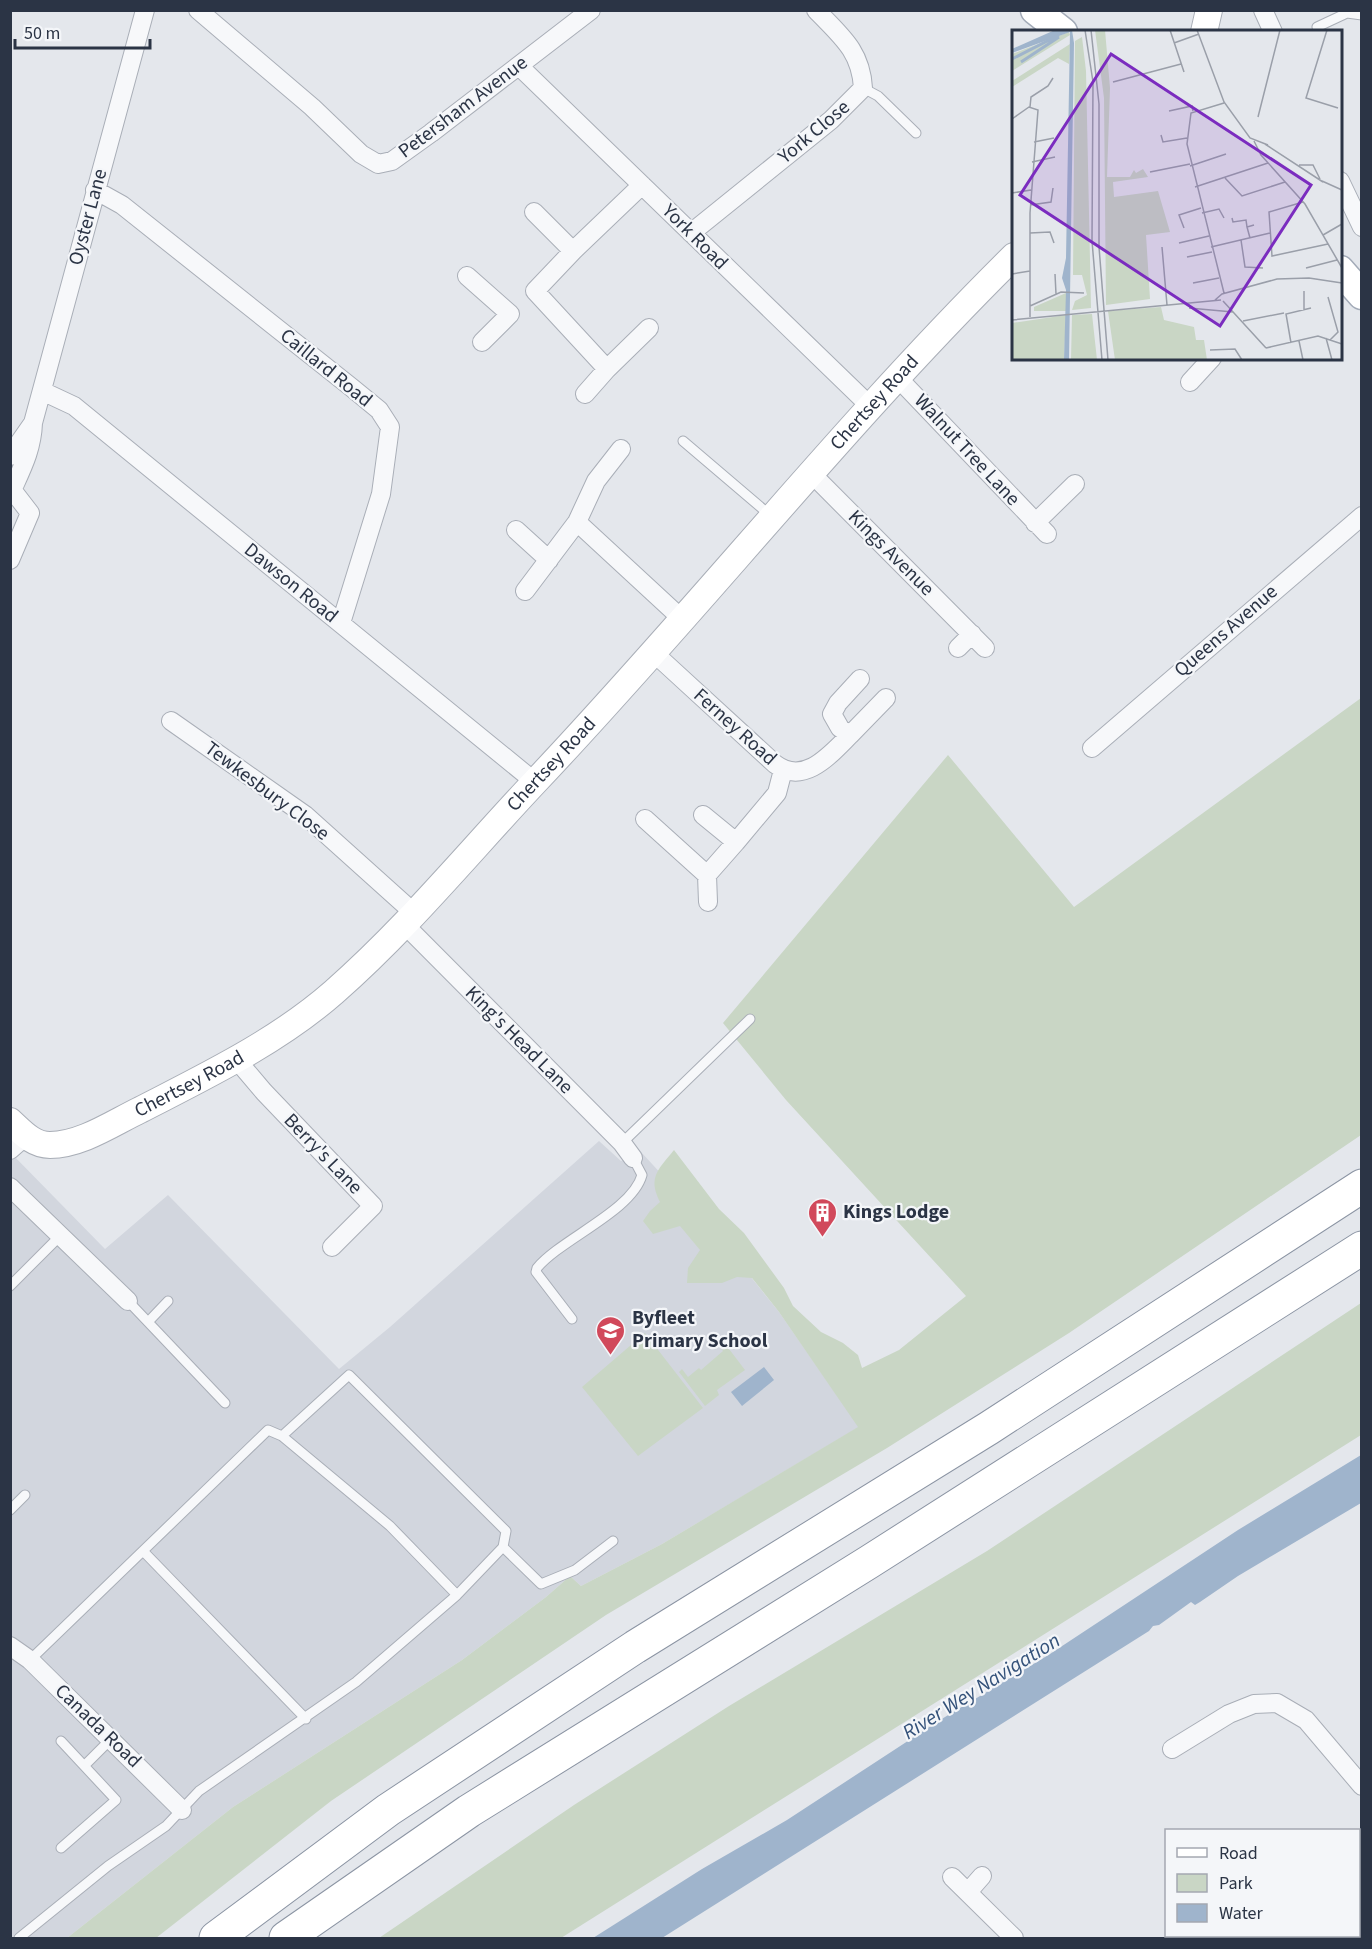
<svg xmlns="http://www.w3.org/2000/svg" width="1372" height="1949" viewBox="0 0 1372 1949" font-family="'Source Sans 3',sans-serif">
	<rect width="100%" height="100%" fill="#e4e7ec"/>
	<path fill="#d2d6de" d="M599,1141l22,20 20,-9 72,78 66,82 80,115 -197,117 -81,42 -11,-10 -24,21 -84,63 -229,147 -166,131h-56l-1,-786 95,97 63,-54 171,174 51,-42z"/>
	<path fill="#c9d6c5" d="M1361,698v437l-292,198 -182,115 -281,167 -275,186 -175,137h-89l166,-131 229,-147 84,-63 24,-21 11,10 81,-42 196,-117 -79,-115 -27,-34 -15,-1 -15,6h-35l1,-15 12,-18 -20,-24 -27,8 -10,-13 7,-10 10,-9c-13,-25 -1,-33 14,-52l45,59 25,24 40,55 9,18 28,26 22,11 15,12 4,13 37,-18 67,-54 -180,-196 -63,-77 225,-268 126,152z
		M1361,1303v132l-800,503h-182l195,-133 155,-99 258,-155z
		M645,1333l58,75 -65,48 -56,-69z
		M723,1341l22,29 -28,20 2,5 -14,11 -26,-34 3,-3 6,8 11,-9 2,2 22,-19 -3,-4z"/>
	<path fill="#9fb4cc" d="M764,1367l10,13 -32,26 -11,-14z
		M1361,1455v48l-123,73 -38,26 -5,3 -4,-3 -32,23 -6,1 -4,5 -487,307h-69l109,-69 85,-49 153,-100 110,-66 188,-124z"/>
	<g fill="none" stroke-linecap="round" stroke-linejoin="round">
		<defs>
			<path id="lane" d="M1317,27l30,-14 15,2
				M863,88l15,8 38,37
				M683,441l88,75
				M622,1143l128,-124
				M10,1286l51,-51
				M128,1301l97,102
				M572,1319l-36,-47 1,-4c24,-29 95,-57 105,-93l-9,-17
				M148,1322l20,-21
				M10,1510l15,-15
				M503,1547l38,37 34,-14 38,-29
				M143,1551l163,168
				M30,1660l238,-230 14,6 108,90 67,69
				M85,1765l27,-27
				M61,1848l55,-48 -55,-59
				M19,1938l89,-72 58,-40 33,-35 157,-109 101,-87 46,-48 3,-16 -157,-156 -67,61"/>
			<path id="street" d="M198,10l114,97 49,47 17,10 14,-3 39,-28 160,-123
				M1263,10l10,22
				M519,66l352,341
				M1340,181l22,46
				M95,190l27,15 229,182 28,23 11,17 -9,67 -40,129
				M534,212l39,39 69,-66
				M691,233l140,-113 32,-32c-2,-37 -22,-52 -47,-78
				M573,251l-38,40 72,78 -22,25
				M467,276l43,38 -28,28
				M607,369l42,-41
				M898,378l149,156
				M1190,382l22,-24
				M42,391l32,15 461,376
				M621,449l-25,32 -19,41 105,97
				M10,456l23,-33
				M810,472l175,176
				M10,487l20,26 -20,47
				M10,495c11,-25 22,-44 23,-72l112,-413
				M1035,523l40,-39
				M516,530l33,30
				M525,591l52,-69
				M958,648l14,-14
				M654,653l121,111c29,22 55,-9 75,-29l-10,-7 -8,-14 6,-11 22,-24
				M171,721l134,94 109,98
				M850,735l36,-37
				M1092,748l270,-232
				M703,815l33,27 41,-49 6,-23
				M645,819l62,56 29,-33
				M707,875l1,27
				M404,924l218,219 11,15
				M236,1059l28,33 109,114 -41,41
				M10,1150l16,-14
				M10,1187l118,114
				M10,1646l20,14 152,150
				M1172,1749l57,-35 25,-10 23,-1 29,17 56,66
				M1358,1851l4,-2
				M952,1877l62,61
				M968,1892l14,-16
				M1299,1936l1,2
				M1208,1938l5,-2"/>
			<g id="secondary">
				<path d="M1204,32l5,-22"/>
				<path id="s1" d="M10,1121c12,11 23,24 40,24 31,0 63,-22 90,-35 66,-34 137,-68 194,-118 73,-64 135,-140 201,-210 163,-172 310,-359 479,-526"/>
			</g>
			<path id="primary" d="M1035,10l28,22
				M1340,270l22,25"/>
			<path id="highway" d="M216,1938l172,-128 247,-163 354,-219 373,-242
				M286,1938l183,-127 400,-249 493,-314"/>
		</defs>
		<use href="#lane" stroke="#a9aeb7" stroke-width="11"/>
		<use href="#street" stroke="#a9aeb7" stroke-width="20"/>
		<use href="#secondary" stroke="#a9aeb7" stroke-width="28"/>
		<use href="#primary" stroke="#a3abb8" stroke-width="31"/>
		<use href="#highway" stroke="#8b94a3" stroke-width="35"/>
		<use href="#lane" stroke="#f7f8fa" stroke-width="9"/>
		<use href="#street" stroke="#f7f8fa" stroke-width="18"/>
		<use href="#secondary" stroke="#fff" stroke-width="26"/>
		<use href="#primary" stroke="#fff" stroke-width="28"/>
		<use href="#highway" stroke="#fff" stroke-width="33"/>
	</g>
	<defs>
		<symbol id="building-pin" viewBox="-11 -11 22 30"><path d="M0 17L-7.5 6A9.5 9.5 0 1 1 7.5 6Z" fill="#d1495b" stroke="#f4f6f9"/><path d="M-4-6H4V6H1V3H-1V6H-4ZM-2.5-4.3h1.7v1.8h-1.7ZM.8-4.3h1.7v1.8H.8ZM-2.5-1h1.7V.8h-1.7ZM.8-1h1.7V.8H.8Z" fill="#fff"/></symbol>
		<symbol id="school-pin" viewBox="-11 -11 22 30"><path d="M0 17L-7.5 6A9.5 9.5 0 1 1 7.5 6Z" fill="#d1495b" stroke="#f4f6f9"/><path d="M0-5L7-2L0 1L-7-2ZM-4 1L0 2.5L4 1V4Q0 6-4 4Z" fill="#fff"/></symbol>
	</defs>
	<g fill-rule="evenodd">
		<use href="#building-pin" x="806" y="1196" width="33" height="45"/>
		<use href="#school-pin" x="594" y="1314" width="33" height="45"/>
	</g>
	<g text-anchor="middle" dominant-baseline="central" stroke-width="4.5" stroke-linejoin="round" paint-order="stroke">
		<g font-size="20" fill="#2b3445" stroke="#f4f6f9">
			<text transform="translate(463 107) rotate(-37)">Petersham Avenue</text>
			<text transform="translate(814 132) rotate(-40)">York Close</text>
			<text transform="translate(88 217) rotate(-75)">Oyster Lane</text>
			<text transform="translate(695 237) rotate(45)">York Road</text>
			<text transform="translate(326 368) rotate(39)">Caillard Road</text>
			<text stroke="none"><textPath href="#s1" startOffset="1173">Chertsey Road</textPath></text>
			<text transform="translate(967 450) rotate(47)">Walnut Tree Lane</text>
			<text transform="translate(891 553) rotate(45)">Kings Avenue</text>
			<text transform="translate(291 583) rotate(39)">Dawson Road</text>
			<text transform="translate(1226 631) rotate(-41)">Queens Avenue</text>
			<text transform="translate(735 727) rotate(42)">Ferney Road</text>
			<text stroke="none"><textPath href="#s1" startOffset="688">Chertsey Road</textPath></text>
			<text transform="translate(267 791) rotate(37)">Tewkesbury Close</text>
			<text transform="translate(519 1040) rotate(45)">King's Head Lane</text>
			<text stroke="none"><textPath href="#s1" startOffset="201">Chertsey Road</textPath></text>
			<text transform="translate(323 1154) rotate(46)">Berry's Lane</text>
			<text transform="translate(98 1726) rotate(44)">Canada Road</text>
		</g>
		<g font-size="20" font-weight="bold" fill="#2b3445" stroke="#f4f6f9" text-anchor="start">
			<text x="843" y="1212">Kings Lodge</text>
			<text x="632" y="1318">Byfleet<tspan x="632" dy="23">Primary School</tspan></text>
		</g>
		<g font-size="21" font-style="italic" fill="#34527a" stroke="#f4f6f9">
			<text transform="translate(981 1686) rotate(-32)">River Wey Navigation</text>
		</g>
	</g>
	<g transform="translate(1012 30)">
		<rect width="330" height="330" fill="#e4e7ec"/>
		<path d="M83,0h10l5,58 -3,89h23l4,-7 2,3 7,-4 5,8 -35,5 1,15 44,-6 12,41 -24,3 4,64 -44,6 -2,-207zM57,2l1,3 -58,36v-17zM70,7l4,34 5,237 -19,2 3,-9 12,-6 -5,-20h-9l2,-234zM58,14l-1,20 -11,-6 -46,29v-6zM54,263v18h-32v-4zM149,277l3,13 30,7 2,13h8l3,20h-92l-7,-49zM80,284l5,46h-26l1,-45zM54,285l-2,45h-52v-37z" fill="#c9d6c5"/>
		<path d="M43,0h17l2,13 -5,317h-5l2,-70 -4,-12 4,-20 4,-226 -58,21v-4z" fill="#9fb4cc"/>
		<path fill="none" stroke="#9fb4cc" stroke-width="3" d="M0,29l47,-24M9,32l38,-25"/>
		<path fill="none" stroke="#9a9fa9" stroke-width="1.5" d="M73,0l8,52 -1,159 10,119M79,0l8,74v143l9,113M158,0l14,42M185,0l27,72 26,36 18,7M315,0l-21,68 32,10M162,13l25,-9M101,52l68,-18M18,77l1,-10 17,-11 5,-8M157,81l23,-5 1,5M246,87l22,-87M0,89l17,-12 9,3 -8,103v104M149,105l2,7 24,-4M242,111l7,14 44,49 37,64M22,112l20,-4M253,114l58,38M20,132l23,-5M287,135h14l7,14M178,136l36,-12M138,142l40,-8M213,148l17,18 43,-14M310,151l20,9M183,157l73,-24M0,163l19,-3M291,172l-34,10 3,44 56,-12M18,175l21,-3 2,-14M190,183l17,-4 5,9M220,188l1,4 13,-2 1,7M172,198l-5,-13 22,-7M18,203l20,-1 4,11M311,205l19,-11M238,208l-3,-11 7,-2M229,210l4,27 18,1M167,213l30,-7M150,217l5,58M199,217l59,-14M175,227l25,-5M294,238l31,-8M0,244l18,-3M43,244l1,20M181,253l26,-5M292,261v19M212,263l-37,-149 4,-31 33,-10M316,267l10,35 -8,8M203,270l7,-6 55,-15 32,-1 33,5M211,271l43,47M18,276l31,-14 23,1M177,278l44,4M0,290l209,-20M231,291l41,-8M314,308l6,22M287,311l4,19M279,313l-5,-29 25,-6M254,318l52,-12 24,8M198,320l25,-1 7,11"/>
		<path fill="#7b2cbf" fill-opacity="0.15" stroke="#7b2cbf" stroke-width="3" d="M99,24l200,131 -91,141 -200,-131z"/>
		<rect width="330" height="330" fill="none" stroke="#2b3445" stroke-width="3"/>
	</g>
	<rect width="1372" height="1949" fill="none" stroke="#2b3445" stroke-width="24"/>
	<rect x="1165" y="1829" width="195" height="108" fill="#f4f6f9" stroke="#a4a8b1" stroke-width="1.5"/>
	<rect x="1177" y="1848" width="30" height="9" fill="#ffffff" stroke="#a4a8b1" stroke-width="1.5"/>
	<text x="1219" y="1859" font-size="18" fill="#2b3445">Road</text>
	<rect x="1177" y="1874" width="30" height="18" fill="#c9d6c5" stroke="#a4a8b1" stroke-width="1.5"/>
	<text x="1219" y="1889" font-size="18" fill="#2b3445">Park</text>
	<rect x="1177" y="1904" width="30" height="18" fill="#9fb4cc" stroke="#a4a8b1" stroke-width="1.5"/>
	<text x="1219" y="1919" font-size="18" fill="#2b3445">Water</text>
	<path d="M15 39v9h135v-9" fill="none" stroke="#2b3445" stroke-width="3"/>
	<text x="24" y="39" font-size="18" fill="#2b3445" stroke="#f4f6f9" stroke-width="4.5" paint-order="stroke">50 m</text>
</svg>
